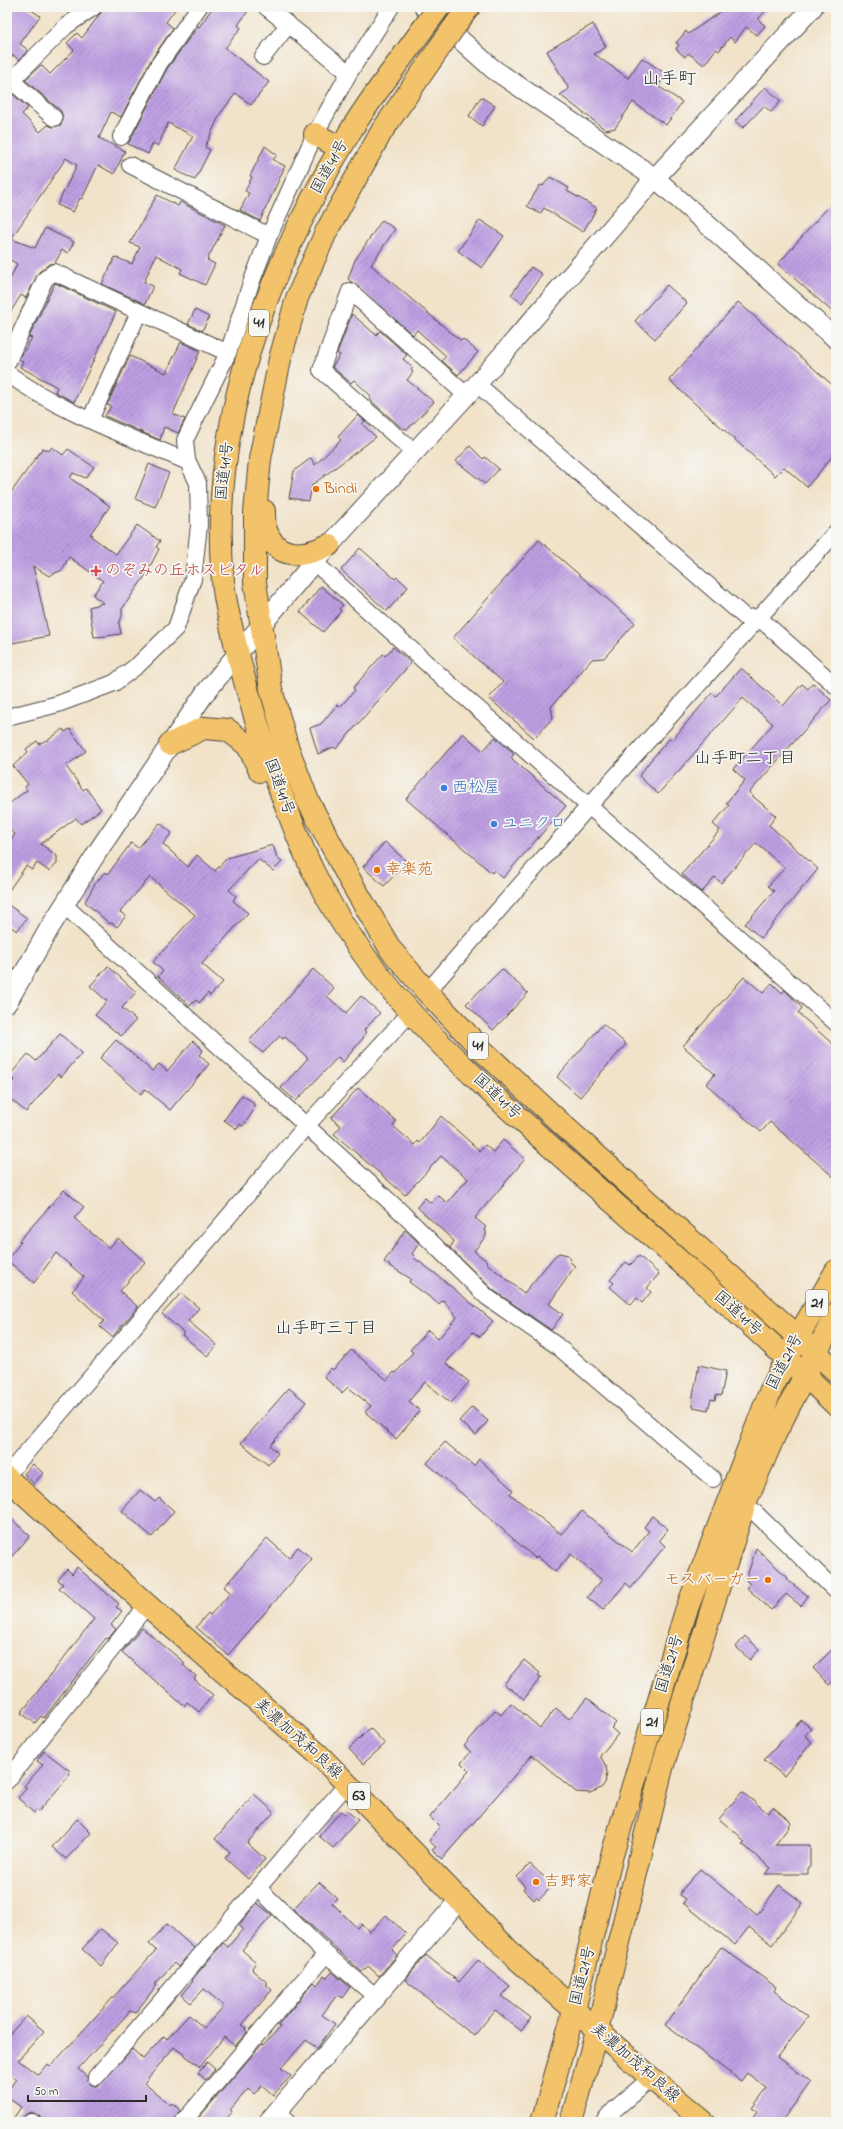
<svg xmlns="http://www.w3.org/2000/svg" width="843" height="2129" viewBox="0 0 843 2129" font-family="'Indie Flower','Klee One',sans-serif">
	<defs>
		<pattern id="building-hatch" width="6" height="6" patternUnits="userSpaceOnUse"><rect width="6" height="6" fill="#be9fe3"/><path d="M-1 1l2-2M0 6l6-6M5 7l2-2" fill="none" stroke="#9b82b8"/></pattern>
	</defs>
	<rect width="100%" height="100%" fill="#f6f6f2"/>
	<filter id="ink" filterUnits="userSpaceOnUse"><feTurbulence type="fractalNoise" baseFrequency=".025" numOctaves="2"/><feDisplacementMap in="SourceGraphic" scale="8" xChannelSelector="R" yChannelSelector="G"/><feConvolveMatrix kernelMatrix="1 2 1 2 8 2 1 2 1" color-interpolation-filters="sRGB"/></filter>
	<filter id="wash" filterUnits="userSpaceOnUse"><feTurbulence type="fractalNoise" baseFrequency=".012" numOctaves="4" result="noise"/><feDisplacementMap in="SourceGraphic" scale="16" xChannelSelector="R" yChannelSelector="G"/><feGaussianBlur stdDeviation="0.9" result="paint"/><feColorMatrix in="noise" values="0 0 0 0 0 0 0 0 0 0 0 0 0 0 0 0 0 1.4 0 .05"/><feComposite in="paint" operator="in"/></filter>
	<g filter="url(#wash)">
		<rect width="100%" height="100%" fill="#f1e2c8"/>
		<g id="blocks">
			<path fill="url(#building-hatch)" d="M7,7h20l13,9 -20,28 8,6 -9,10 -6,-5 -6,8z
				M105,7h72l-11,15 7,6 -22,32 -30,57 -10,-5 -12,26 26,13 -11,23 -16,-9 -16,34 -2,-1 -7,14 -16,-7 20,-40 -11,-7 -55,81 24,9 10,-20 29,14 -6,11 -6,-3 -7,13 -6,1 -10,8 -13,26 -5,-3 -14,23v-32l10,-22 -10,-6v-159l5,-5 16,14 -6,6 18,18 8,-7 5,2 8,-2 2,-6 -2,-8 -36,-31 16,-15 9,9 24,-24 -7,-7 10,-10 5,5z
				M213,7h38l-13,18 3,3 -16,20 44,34 -18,23 -15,-12 -16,21 -15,33 5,3 -15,30 -20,-10 18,-34 -25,-13 -10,23 -5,-3 -5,11 -20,-10 39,-75 31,-43 1,1z
				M724,7h45l-11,12 7,7 -8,9 -11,-8 -11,15 -5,-5 -11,14 -3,-2 -12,16 -16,-12 -3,4 -9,-8 3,-4 -3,-2 10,-12 2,3 31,-21z
				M593,24l13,23 -12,7 34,24 14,-20 24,16 -8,12 24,16 -16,23 -33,-23 -18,26 -9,2 -46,-35 9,-6 -22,-38z
				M765,87l16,14 -10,11 -7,-6 -21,22 -8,-7z
				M481,97l14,9 -13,20 -13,-10z
				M265,146l12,9 -4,5 12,6 -25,55 -20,-11 9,-17 -4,-2 7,-14 -2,-1z
				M550,177l19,11 -2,3 30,17 -14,24 -39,-24 -4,6 -13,-8 13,-21 3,1z
				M157,195l21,11 2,-4 45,23 -18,35 8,4 -10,21 -25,-12 2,-4 -26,-14 -12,27 9,4 -8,18 -43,-20 13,-27 17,7 8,-17 -10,-4z
				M836,198v117l-58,-51z
				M382,220l13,9 -24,36 90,76 2,-2 15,13 -20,23 -16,-14 4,-5 -29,-26 -4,5 -65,-56 7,-19z
				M480,220l24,16 -22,32 -24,-17z
				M531,267l11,7 -20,29 -11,-8z
				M55,283l61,29 -42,90 -19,-10 2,-5 -37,-20 3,-5 -4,-3 13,-21 -3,-1z
				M667,285l20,18 -32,36 -20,-18z
				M738,302l98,86 -1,62 -5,9 -23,28 -23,-20 -9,9 -106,-96z
				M195,310l14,7 -7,14 -14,-7z
				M352,314l24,21 4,-4 27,24 -4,4 10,9 -2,2 2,2 -6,8 27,22 -26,27 -6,-1 -33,-29 2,-3 -17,-16 -3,3 -19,-16 8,-12 -3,-2z
				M181,342l19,9 -27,63 12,5 -7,14 -14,-6 -4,13 -55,-24 6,-10 -4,-1 23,-49 36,17z
				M358,415l7,6 -3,3 14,13 -64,48 -3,16 -20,-3 5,-27 17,-13 4,7 26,-25 -3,-3z
				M470,446l13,13 2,-2 14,12 -14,15 -29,-23z
				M52,447l11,8 5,-6 26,18 -8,11 -13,-5 -3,5 40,28 -20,28 3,1 -1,2 24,17 21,-29 23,16 -4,6 3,2 -14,27 -23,33v7l-3,7 2,11 -15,2 -12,1 -5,-30 14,-4 -10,-8 10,-14 -34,-24 -7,13 -13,6 -16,-10 16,70 -42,8v-146l36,-50 6,3z
				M149,464l20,9 -14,34 -20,-8z
				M539,540l96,83 -31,35 -12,1 -41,48 2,11 -19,20 -45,-40 14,-16 -50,-44z
				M360,548l35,31 2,-2 11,10 -21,24 -46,-41z
				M321,586l22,19 -4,4 2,2 -18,21 -23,-20z
				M393,647l18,16 -75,86 -2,-2 -16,7 -8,-26 11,-4 16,-19 3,2 15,-17 -2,-2 30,-34 2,2z
				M741,668l42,38 19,-22 6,5 5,-6 18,17 -82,93 27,23 -7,9 49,44 -57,69 -16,-14 29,-33 -6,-5 17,-18 -29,-25 -35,40 -6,-6 -13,15 -20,-18 38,-44 -7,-6 16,-19 -3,-2 19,-23 -12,-11 40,-45 -30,-26 -85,96 -19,-18 11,-15 20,-23 2,2 40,-47 4,3z
				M63,729l2,3 5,-3 16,22 -20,15 17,24 3,-2 15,21 -20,15 -5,-6 -35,26 16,12v8l-8,7 -12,-8 -5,7 -6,-4 -19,27v-47l8,-12 -8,-6v-12l3,-13 17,-13 -2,-3 3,-3 -15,-18 15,-14 -2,-3 11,-8 2,3 7,-4 1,1z
				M463,733l20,18 12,-14 19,17 -3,4 55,48 -63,72 -9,-8 -2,3 -86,-74z
				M160,823l12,10 -9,11 25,23 9,-12 18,16 12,-13 46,-13 4,13 5,4 -9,9 -15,-12 -29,31 7,6 -3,5 15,12 -46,51 21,18 -13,14 -2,-3 -9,10 -3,-3 -6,6 -32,-30 5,-5 -10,-9 42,-47 -45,-38 -30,35 6,4 -9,11 -5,-4 -2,1 -25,-22 10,-18 10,-12 3,2 23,-31 7,5z
				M385,842l22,20 -23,24 -21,-19z
				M7,904l20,14 -10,13 -10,-7z
				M108,966l28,26 -14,16 14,12 -15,16 -26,-21 12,-14 -17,-15z
				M313,969l21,19 -7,8 19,17 15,-17 19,17 -16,17 2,2 -3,4 1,1 -21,25 -5,-5 -42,44 -15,-13 27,-30 -23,-21 -2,2 -3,-3 -17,17 -14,-12z
				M502,969l26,24 -35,37 -27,-26z
				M744,977l19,16 9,-10 10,10 3,-3 17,18 -4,5 38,34v132l-66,-57 -9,10 -55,-48 9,-10 -32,-28z
				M603,1024l23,20 -46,53 -23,-20z
				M60,1034l22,19 -21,24 -3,-3 -32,38 -19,-16v-8l7,-8 -5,-4 19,-22 8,7z
				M116,1040l36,31 7,-7 8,7 26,-30 10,9 -4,5 10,9 -39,46 -25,-21 -4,5 -41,-36z
				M358,1088l38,33 -3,5 22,19 3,-4 2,2 21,-27 39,35 5,-6 8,7 10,-12 22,19 -50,59 11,9 -2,2 2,2v5l-12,15 14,11 -2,1 38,30 30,-36 5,-4 9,2 3,8 4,3 -26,38 14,10 -12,16 -58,-40 -43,-42 4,-7 -37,-34 8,-9 6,5 7,-8 9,8 21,-24 -27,-23 -36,39 -71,-61 7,-8 -10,-8z
				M242,1095l12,8 -1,2 3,2 -13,19 -3,-2 -3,5 -13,-9z
				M64,1190l20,17 -10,11 35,30 9,-10 27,24 -25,29 18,16 -26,30 -13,-11 5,-5 -32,-30 12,-14 -28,-24 -22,30 -27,-23 14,-18 -2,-1z
				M405,1230l14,13 -7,11 3,3 -1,1 18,13 61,50 -13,16 -7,-5 -27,31 23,19 -18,21 -26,-21 -16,19 11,10 -24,28 -31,-27 6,-6 -23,-19 -6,6 -18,-16 7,-9 2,2 18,-20 36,30 7,-8 2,1 17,-21 -3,-2 18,-20 10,9 19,-22 -14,-17 -4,4 -30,-22 2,-3 -27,-17z
				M639,1256l20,18 -12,14 4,4 -9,11 -5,-5 -6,7 -21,-18 4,-4 -4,-3 16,-18 4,3z
				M181,1293l18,15 -11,13 29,24 -10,11 -25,-21 2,-2 -22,-19z
				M699,1365l27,6 -5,25 -5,-1 -1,5 -4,-1 -3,11 -15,-3v-6h-1z
				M289,1388l17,14 -36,44 8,7 -10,12 -27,-22z
				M472,1407l16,14 -12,14 -17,-14z
				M445,1442l29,24 5,-7 34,31 -3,4 51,40 21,-23 50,41 17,-21 -5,-4 8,-11 16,13 -9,11 6,6 -34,42 -5,-5 -23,27 -16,-13 15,-17 -31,-26 -16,18 -18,-16 -2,2 -108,-95z
				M33,1464l10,9 -9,11 -10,-10z
				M140,1490l15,12 4,-4 15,13 -22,26 -30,-26z
				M7,1515l23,21 -23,26z
				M267,1538l22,20 9,-11 14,12 -84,96 -32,-28 12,-14 2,2 21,-22 -7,-6z
				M756,1548l32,30 -2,1 22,17 -7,10 -15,-12 -15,16 -24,-22 3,-4 -4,-4z
				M77,1567l42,37 -3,3 6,4 -11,14 5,4 -8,10 -2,-1 -62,80 -3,-2 -6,7 -14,-10 73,-94 -35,-31 4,-4 -5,-4 9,-11 5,5z
				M142,1628l43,35 -2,2 13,11 -2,3 19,16 -14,17 -12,-10 -3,4 -62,-54z
				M745,1636l14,13 -9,11 -14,-13z
				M836,1646v32l-7,7 -16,-17z
				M524,1660l16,13 -2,2 3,2 -17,22 -20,-15z
				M587,1698l29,25 -5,5 7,6 -18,22 6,10 1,7 -2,10 -4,5 -11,5 -14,-1 -44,-37 -90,104 -10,-9 4,-3 -7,-6 11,-14 -10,-10 39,-46 -8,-8 10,-11 -7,-6 31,-36 6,5 10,-12 29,25 16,-20 13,11z
				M801,1720l10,8 -6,8 7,6 -28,34 -20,-16z
				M370,1728l15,16 -22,20 -14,-15z
				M44,1751l26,20 -2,3 2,1 -32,37 -1,-2 -3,3 -16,-15 9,-10 -3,-2 19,-21 -6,-4z
				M742,1792l26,21 5,-6 18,15 -3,4 1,1 -14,18h35v22l-2,1v6h-43l6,-6 -29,-24 3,-2 -5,-4 1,-1 -22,-18z
				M254,1794l20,18 -27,31 18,16 -17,20 -23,-21 5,-6 -15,-13z
				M341,1811l4,4 3,-3 10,8 -25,28 -14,-12z
				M77,1819l14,14 -25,26 -14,-12z
				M530,1864l23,21 -14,15 -3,-3 -2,3 -11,-11 2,-2 -8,-10z
				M700,1869l57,46 22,-30 24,18 -31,42 -23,-18 -14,18 -52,-42 3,-4 -6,-4 2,-5z
				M319,1882l18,16 -5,5 25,25 4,-4 9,8 16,-17 20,19 -14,16 5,5 -18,21 -11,-10 -6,6 -69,-63z
				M257,1903l15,12 -30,35 14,12 -4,6 1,3 15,12 -2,2 6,5 -30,35 5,3 -2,2 2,2 -12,14 -11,-9 -24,30 -26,-20 -30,36 26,22 2,-2 8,7 -6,12h-133l-1,-5 -8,-5 -6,2 -4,8h-11l10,-15 -14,-10v-5l9,-13 -9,-6v-36l19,-21 18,15 -26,29 20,15 9,-11 4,2 105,-116 -7,-6 18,-20 27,24 -16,19 -4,-4 -19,21 2,1 -22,28 -5,-2 -52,58 9,8 3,7 8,3 34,-38 11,10 21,-23 3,3 22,-24 15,13 19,-21v-2l-19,-16 -13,14 -10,-8 12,-14 -1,-1 31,-37 5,4 15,-18 -4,-4z
				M101,1929l17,14 -17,23 -19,-17z
				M721,1947l55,40 -2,4 34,26 -30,40 33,25 -30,40h-32l8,-11 -5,-3 15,-20 -20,-15 -6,8 -76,-56z
				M426,1955l33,27 19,-22 32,26 -8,10 29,22 -10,13 -26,-21 -21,26 -69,-56z
				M332,1972l18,15 -8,11 -5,-3 -15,20 13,9 -18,24 -11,-8 -25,28 10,8 -18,19 -11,-10 -8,9 -6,-5 -18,21 2,1 -9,11h-28l67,-78 1,1 17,-18 -2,-1 12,-15 24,-29 3,3 7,-9 3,2z
				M207,2062l8,7 -9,11 -8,-7z"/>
		</g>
	</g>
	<g filter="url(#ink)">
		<use href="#blocks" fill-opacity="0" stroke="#494643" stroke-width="1"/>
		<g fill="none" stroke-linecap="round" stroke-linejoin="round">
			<defs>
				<path id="minor" d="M266,7l83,66
					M263,57l25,-32
					M12,81l42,37
					M7,85l59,-59 28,-19
					M121,137l38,-73 40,-57
					M130,165l139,71
					M7,363l38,-84 9,-7 174,81
					M7,373c54,40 119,62 181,89
					M477,384l269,234 12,-1 78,69
					M90,420l49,-108
					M414,452l-93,-82 29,-79 116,104
					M314,562l129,116 393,345
					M7,717l51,-13 56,-21 24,-18 38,-37 17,-49 6,-54 -1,-42 -11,-23 -2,-20 43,-87 22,-67 19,-50 46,-102 34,-61 42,-66
					M64,905l336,306 87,86 69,48 157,134
					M427,992l162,-186 247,-274
					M7,1475l300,-350 104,-113
					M745,1503l91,88
					M7,1781l140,-176
					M258,1888l68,66 49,42
					M96,2077l251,-293
					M276,2113l11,9
					M31,2122h1
					M183,2122l143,-168
					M604,2122l11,-13 36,-31"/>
				<path id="tertiary" d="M424,7l69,62 162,109 181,161
					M7,1003l42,-74 49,-78 107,-158 109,-131 163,-178 178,-206 158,-171
					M268,2122l192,-223"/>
				<path id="primary" d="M7,1478l140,127 172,150 197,203 135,120 53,44"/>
				<path id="trunk" d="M460,19l9,-12
					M422,30c-24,34 -51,67 -72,102 -81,133 -142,290 -127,449 2,24 9,49 15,73 9,38 20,74 33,111 13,36 26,74 43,108 25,51 62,101 100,143 49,53 104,101 157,149 89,79 179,157 265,240
					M440,47l-58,84 -55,99 -30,68 -17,61 -20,100 -5,54v69l16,107 16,57 21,55 43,81 40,68 36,42 56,59 81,75 272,245
					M315,134l25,14
					M264,511c-1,26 12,46 41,42 8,-1 16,-5 24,-8
					M170,744l34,-16 24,2 20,16 12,25
					M542,2122l32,-111 38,-156 74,-244 84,-219 29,-57 37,-64
					M571,2122l26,-91 65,-263 83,-265 30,-69 61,-120"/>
			</defs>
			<use href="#minor" stroke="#494643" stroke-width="18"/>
			<use href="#tertiary" stroke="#494643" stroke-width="21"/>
			<use href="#primary" stroke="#494643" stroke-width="24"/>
			<use href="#trunk" stroke="#494643" stroke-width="24"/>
			<use href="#minor" stroke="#fff" stroke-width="16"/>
			<use href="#tertiary" stroke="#fff" stroke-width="19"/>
			<use href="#primary" stroke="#f2c36a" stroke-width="22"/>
			<use href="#trunk" stroke="#f2c36a" stroke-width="22"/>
			<defs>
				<path id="trunk-bridge" d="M422,30l17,-23
					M440,47l20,-28"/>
			</defs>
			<use href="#trunk-bridge" stroke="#494643" stroke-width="24" stroke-linecap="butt"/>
			<use href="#trunk-bridge" stroke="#f2c36a" stroke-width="22"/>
		</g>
	</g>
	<g fill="#e8710a" stroke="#f6f6f2" stroke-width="1.5">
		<circle cx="316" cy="489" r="4"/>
		<circle cx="377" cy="870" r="4"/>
		<circle cx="768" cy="1580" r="4"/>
		<circle cx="536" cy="1882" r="4"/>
	</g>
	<path fill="#e0444e" stroke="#f6f6f2" stroke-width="1.5" d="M94 565h4v4h4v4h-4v4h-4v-4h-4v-4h4z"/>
	<g fill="#3f7fe0" stroke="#f6f6f2" stroke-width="1.5">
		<circle cx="444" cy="788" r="4"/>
		<circle cx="494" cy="824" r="4"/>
	</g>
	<g text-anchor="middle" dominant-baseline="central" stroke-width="3.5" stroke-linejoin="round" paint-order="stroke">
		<g fill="#f6f6f2" stroke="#686867" stroke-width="1">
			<rect x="249" y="310" width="20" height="26" rx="3"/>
			<rect x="468" y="1033" width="20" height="26" rx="3"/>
			<rect x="806" y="1290" width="22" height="26" rx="3"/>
			<rect x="641" y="1709" width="22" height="26" rx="3"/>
			<rect x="348" y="1783" width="22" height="26" rx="3"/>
		</g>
		<g font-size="15" font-weight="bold" fill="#2b2b2b">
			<text x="259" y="323">41</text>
			<text x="478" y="1046">41</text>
			<text x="817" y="1303">21</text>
			<text x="652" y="1722">21</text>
			<text x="359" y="1796">63</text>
		</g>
		<g font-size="16" fill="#2b2b2b" stroke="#f6f6f2">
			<text transform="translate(330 167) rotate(-61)">国道41号</text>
			<text transform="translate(225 471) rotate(-84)">国道41号</text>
			<text transform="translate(279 787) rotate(70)">国道41号</text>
			<text transform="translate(497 1097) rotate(43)">国道41号</text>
			<text transform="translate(738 1314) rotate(42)">国道41号</text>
			<text transform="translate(785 1362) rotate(-63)">国道21号</text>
			<text transform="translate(670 1664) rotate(-73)">国道21号</text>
			<text transform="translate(298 1739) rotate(42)">美濃加茂和良線</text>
			<text transform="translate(583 1976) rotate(-76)">国道21号</text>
			<text transform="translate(635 2063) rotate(41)">美濃加茂和良線</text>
		</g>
		<g font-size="16" fill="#c56008" stroke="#f6f6f2" text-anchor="start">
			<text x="324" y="489">Bindi</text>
			<text x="385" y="870">幸楽苑</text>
			<text x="760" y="1580" text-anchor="end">モスバーガー</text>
			<text x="544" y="1882">吉野家</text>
		</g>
		<g font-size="16" fill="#be3a42" stroke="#f6f6f2" text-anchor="start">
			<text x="105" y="571">のぞみの丘ホスピタル</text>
		</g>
		<g font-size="16" fill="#366cbe" stroke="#f6f6f2" text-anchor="start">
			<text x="452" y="788">西松屋</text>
			<text x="502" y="824">ユニクロ</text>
		</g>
		<g font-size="17" fill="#2b2b2b" stroke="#f6f6f2">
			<text x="745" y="758">山手町二丁目</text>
			<text x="326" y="1328">山手町三丁目</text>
		</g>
		<g font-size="18" fill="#2b2b2b" stroke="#f6f6f2">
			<text x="669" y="80">山手町</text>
		</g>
	</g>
	<rect width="843" height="2129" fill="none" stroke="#f6f6f2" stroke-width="24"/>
	<path d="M28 2095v6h118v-6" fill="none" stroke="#2b2b2b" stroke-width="2"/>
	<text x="34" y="2095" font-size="12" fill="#2b2b2b" stroke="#f6f6f2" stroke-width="3" paint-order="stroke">50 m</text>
</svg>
